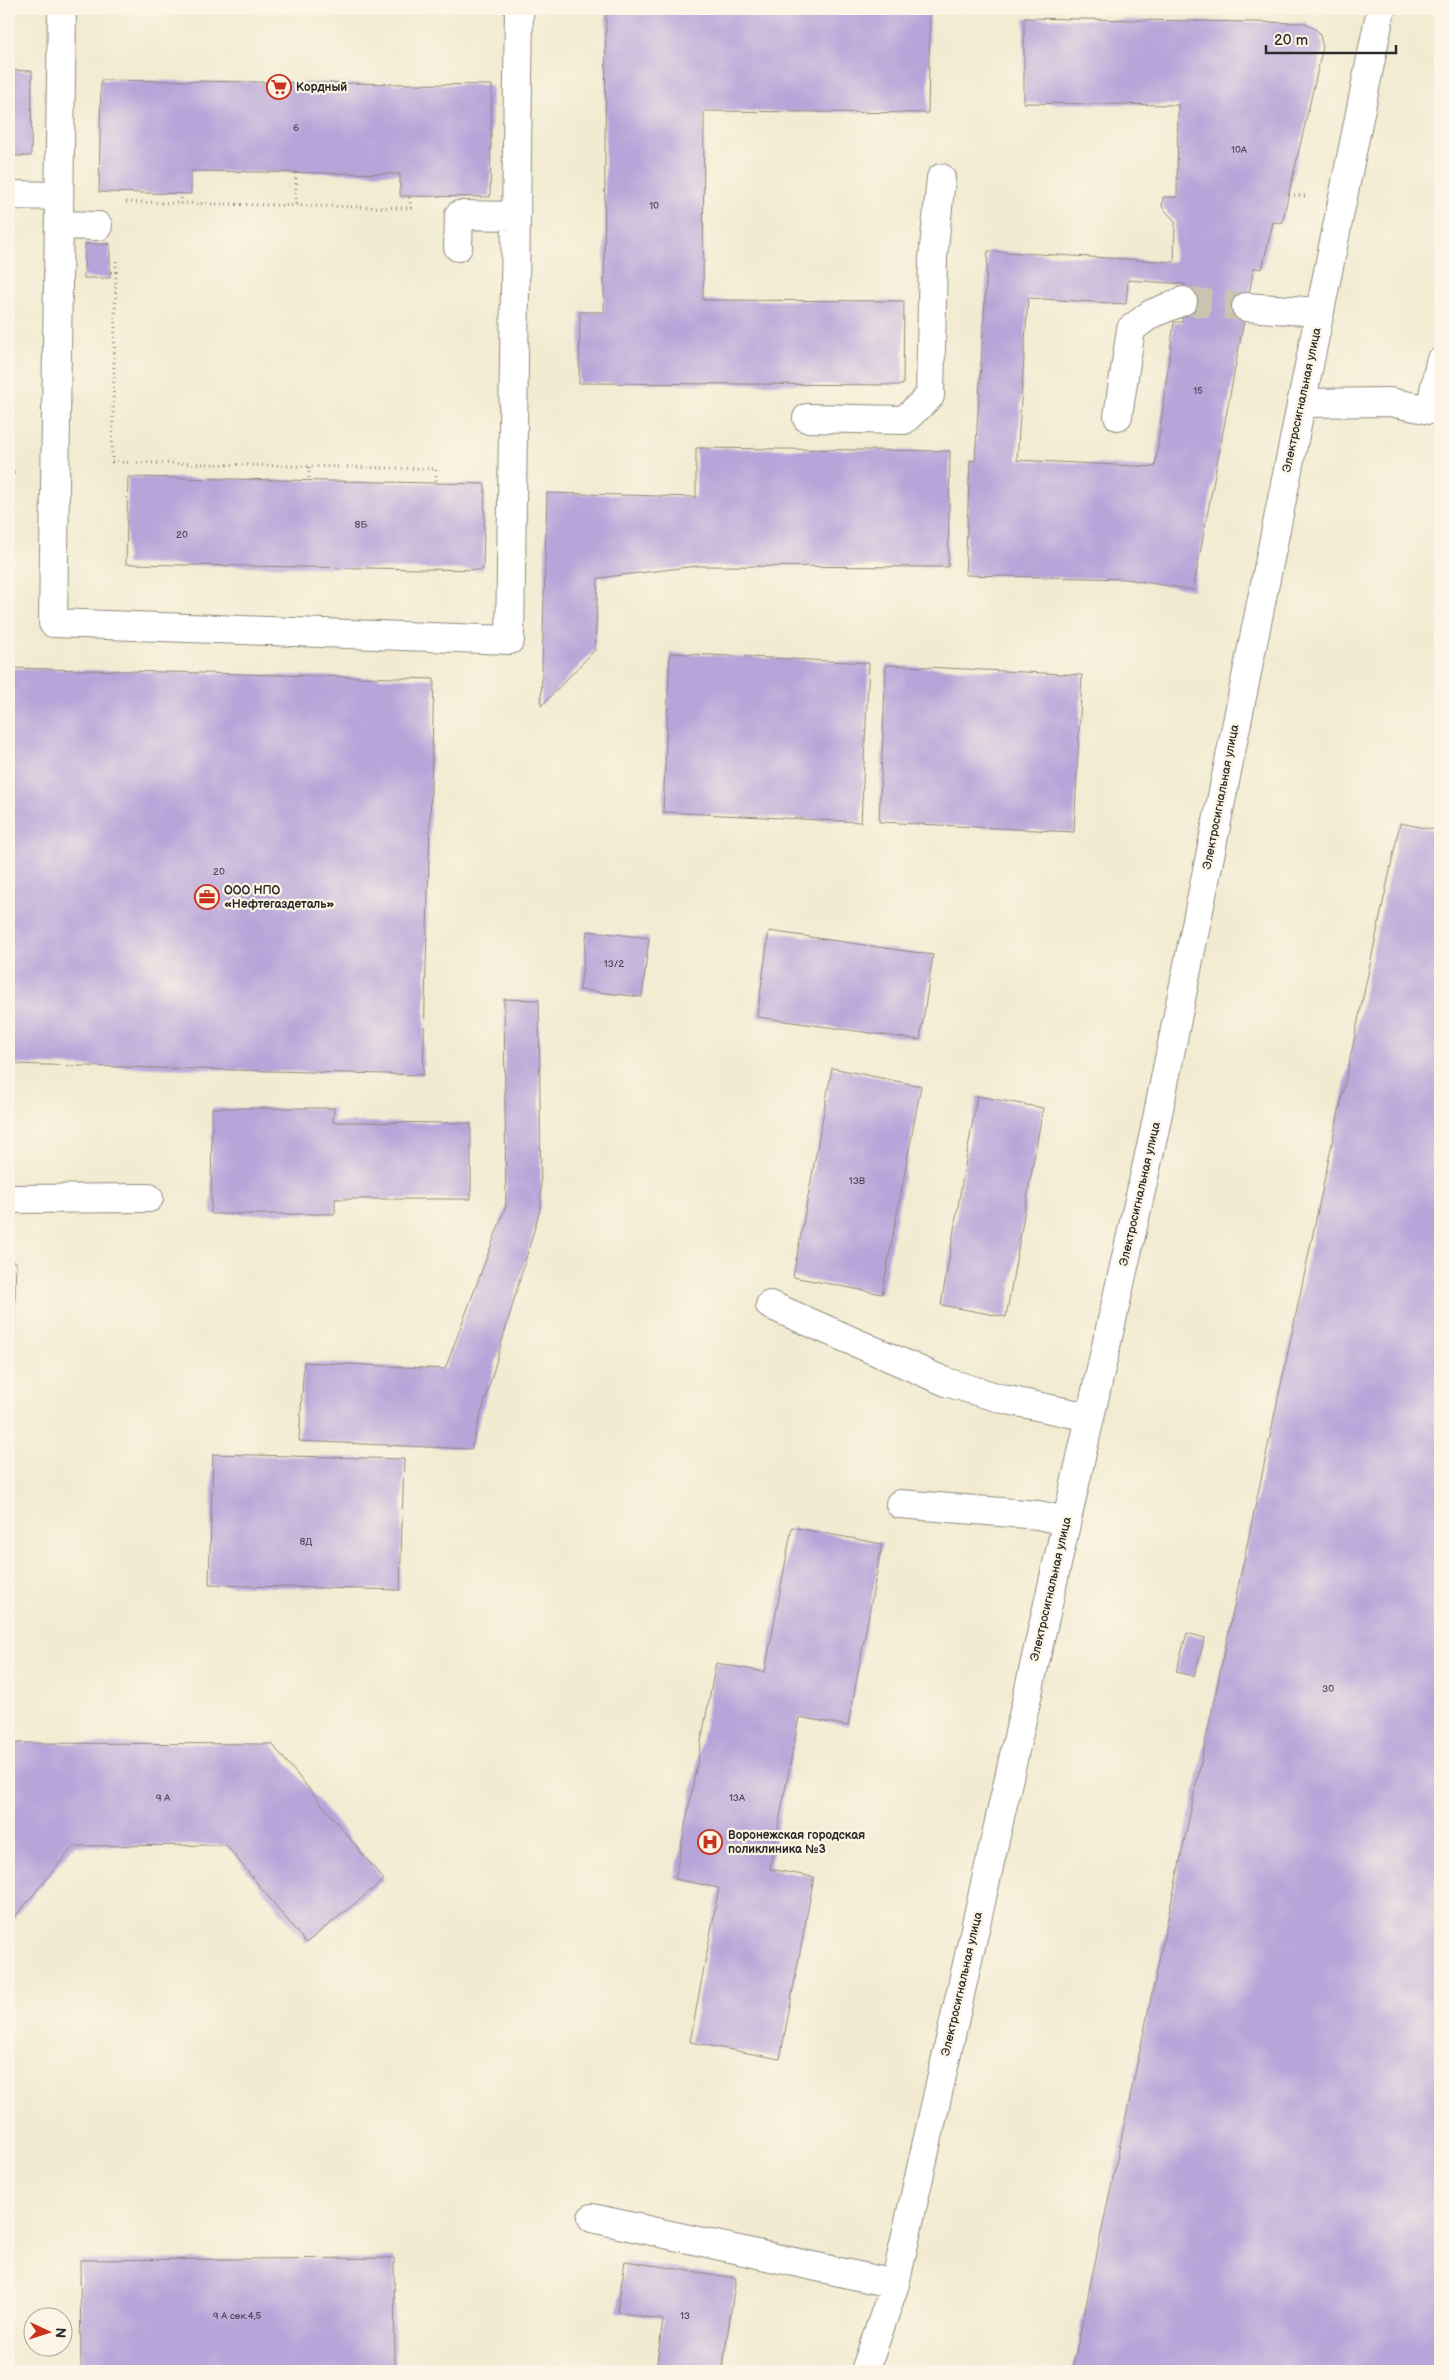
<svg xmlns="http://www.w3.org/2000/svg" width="1449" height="2380" viewBox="0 0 1449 2380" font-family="'Balsamiq Sans',sans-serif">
	<rect width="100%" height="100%" fill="#fcf5e5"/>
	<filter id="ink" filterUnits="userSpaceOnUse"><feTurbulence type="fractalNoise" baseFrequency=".02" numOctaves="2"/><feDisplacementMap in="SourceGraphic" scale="10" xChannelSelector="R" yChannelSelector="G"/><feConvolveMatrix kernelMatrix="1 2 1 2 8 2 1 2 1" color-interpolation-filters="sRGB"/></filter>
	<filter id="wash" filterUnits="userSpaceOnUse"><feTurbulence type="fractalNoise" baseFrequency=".0096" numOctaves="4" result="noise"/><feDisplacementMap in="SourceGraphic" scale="20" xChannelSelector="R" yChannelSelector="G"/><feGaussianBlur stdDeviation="1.12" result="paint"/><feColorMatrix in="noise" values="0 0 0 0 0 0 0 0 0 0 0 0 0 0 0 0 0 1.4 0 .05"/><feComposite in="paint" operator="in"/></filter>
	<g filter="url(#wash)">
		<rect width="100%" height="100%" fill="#f2ebd2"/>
		<g id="blocks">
			<path fill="#b7a4d9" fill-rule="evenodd" d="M606,9l324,3 -2,101 -224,-2 -1,189 201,1 -1,84 -324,-2 1,-71h24z
				M1024,18l282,5 13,9 4,15 -41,176 -9,-1 -11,47 -8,-1 -61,322 -67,-11 -161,-4 5,-115 5,1 13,-210 186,11 1,-41 -13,-14 1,-10h14l1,-92 -154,-2zM1128,280l57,4 -3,38h-8l-19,145 -138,-7 11,-162 98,6z
				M9,70l23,1 -1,85h-22z
				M101,80l391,5 -2,112 -90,-1v-22l-209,-3v23l-92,-2z
				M85,244h25v34h-26z
				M696,448l254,3 -2,116 -251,-1 -99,12 -3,72 -54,56 6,-213 149,4z
				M128,477l357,7 -2,86 -357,-6z
				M670,653l199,10 -8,159 -198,-10z
				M886,665l196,10 -8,157 -195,-10z
				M9,668l425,11 -11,396 -414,-11z
				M1400,823l40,8v1540h-368z
				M587,931l62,7 -7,59 -62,-7z
				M769,931l164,24 -13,85 -163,-23z
				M504,999l35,1 2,206 -70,243 -172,-8 5,-79 141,7 61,-163z
				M832,1068l89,18 -39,208 -89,-17z
				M977,1096l66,12 -37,209 -65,-12z
				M212,1108h122l-1,14 138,1v76h-136v15h-124z
				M9,1262h7l-4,135h-3z
				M213,1454l191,5 -4,131 -191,-5z
				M792,1527l90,17 -34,182 -49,-9 -29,152 44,8 -34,182 -90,-17 29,-154 -44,-9 41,-216 49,9z
				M1187,1633l18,5 -11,38 -18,-4z
				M16,1743l256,1 112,136 -78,63 -80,-98 -152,1 -65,78v-173z
				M394,2258l1,113h-314l-1,-111z
				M625,2261l111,17 -14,93h-66l7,-51 -46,-8z"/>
		</g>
	</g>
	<g filter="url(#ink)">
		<use href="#blocks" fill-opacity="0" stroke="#8e8b7e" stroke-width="1"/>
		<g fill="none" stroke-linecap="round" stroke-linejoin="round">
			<path stroke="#cac5b1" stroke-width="28" stroke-dasharray="28 14" stroke-linecap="butt" d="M1183,301l63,6"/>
			<defs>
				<path id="minor" d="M62,9l-9,614 457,17 9,-631
					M9,195l50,1
					M59,225l39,1
					M458,247l1,-32 57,1
					M1246,307l74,5
					M1301,403l89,-1 40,8 10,-48
					M1118,416l13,-87 20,-15 32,-13
					M807,418l97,2 26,-24 3,-138 8,-80
					M9,1199l140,-1
					M770,1305l176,77 57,17 86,18
					M900,1504l138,11 28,6
					M592,2218l303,66
					M865,2371l30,-87 259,-1151 227,-1124"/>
			</defs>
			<use href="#minor" stroke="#8e8b7e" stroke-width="30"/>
			<path stroke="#8e8b7e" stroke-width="3" stroke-dasharray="1 4" stroke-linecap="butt" d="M296,173v33
				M181,193v11
				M1289,195l16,1
				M126,202l285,6 -2,-12
				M111,272h5l-4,190 324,7v13
				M116,272v-15
				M309,467v13
				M9,473h9"/>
			<use href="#minor" stroke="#fff" stroke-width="28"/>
		</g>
	</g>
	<defs>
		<symbol id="supermarket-ring" viewBox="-11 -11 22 22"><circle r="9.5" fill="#fcf5e5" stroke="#c8321e" stroke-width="1.5"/><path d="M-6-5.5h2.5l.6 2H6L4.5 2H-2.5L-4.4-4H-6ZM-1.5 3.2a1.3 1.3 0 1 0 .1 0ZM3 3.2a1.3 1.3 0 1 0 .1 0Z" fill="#c8321e"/></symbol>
		<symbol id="office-ring" viewBox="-11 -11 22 22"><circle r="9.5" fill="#fcf5e5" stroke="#c8321e" stroke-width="1.5"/><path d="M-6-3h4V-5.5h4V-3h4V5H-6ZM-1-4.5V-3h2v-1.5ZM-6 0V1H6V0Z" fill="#c8321e"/></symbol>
		<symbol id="hospital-ring" viewBox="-11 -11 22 22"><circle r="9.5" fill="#fcf5e5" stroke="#c8321e" stroke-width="1.5"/><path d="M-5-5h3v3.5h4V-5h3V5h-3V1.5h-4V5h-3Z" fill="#c8321e"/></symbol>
	</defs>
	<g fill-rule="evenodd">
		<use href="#supermarket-ring" x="265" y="73" width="28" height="28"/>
		<use href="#office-ring" x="193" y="883" width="28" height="28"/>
		<use href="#hospital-ring" x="696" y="1828" width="28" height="28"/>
	</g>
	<g text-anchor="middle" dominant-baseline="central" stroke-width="4.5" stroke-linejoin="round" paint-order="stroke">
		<g font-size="10" fill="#4e4956">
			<text x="296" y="128">6</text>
			<text x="1239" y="150">10А</text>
			<text x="654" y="206">10</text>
			<text x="1198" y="391">15</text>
			<text x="361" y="525">8Б</text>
			<text x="182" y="535">20</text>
			<text x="219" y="872">20</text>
			<text x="614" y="964">13/2</text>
			<text x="857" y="1181">13В</text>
			<text x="306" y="1542">8Д</text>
			<text x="1328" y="1689">30</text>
			<text x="163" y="1798">9 А</text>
			<text x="737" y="1798">13А</text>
			<text x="237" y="2316">9 А сек.4,5</text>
			<text x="685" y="2316">13</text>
		</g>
		<g font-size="12" font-weight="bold" fill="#2b2b2b" stroke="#fcf5e5" text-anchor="start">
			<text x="296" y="87">Кордный</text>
			<text x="224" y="890">ООО НПО<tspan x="224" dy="14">«Нефтегаздеталь»</tspan></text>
			<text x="728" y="1835">Воронежская городская<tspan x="728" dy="14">поликлиника №3</tspan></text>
		</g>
		<g font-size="12" fill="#2b2b2b" stroke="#fcf5e5">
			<text transform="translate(1302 400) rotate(-78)">Электросигнальная улица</text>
			<text transform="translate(1221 797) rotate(-79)">Электросигнальная улица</text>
			<text transform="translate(1140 1194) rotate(-77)">Электросигнальная улица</text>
			<text transform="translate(1051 1589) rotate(-77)">Электросигнальная улица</text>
			<text transform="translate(962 1984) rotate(-77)">Электросигнальная улица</text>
		</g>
	</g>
	<rect width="1449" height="2380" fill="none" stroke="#fcf5e5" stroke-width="30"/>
	<g transform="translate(48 2332) rotate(94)"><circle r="24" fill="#fcf5e5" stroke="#a8a49b"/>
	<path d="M0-4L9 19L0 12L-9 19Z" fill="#c8321e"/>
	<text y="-8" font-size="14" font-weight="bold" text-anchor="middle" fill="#2b2b2b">N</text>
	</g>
	<path d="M1266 45v8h130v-8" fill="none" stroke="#2b2b2b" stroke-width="2.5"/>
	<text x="1274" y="45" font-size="15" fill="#2b2b2b" stroke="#fcf5e5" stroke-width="4" paint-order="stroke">20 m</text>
</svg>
